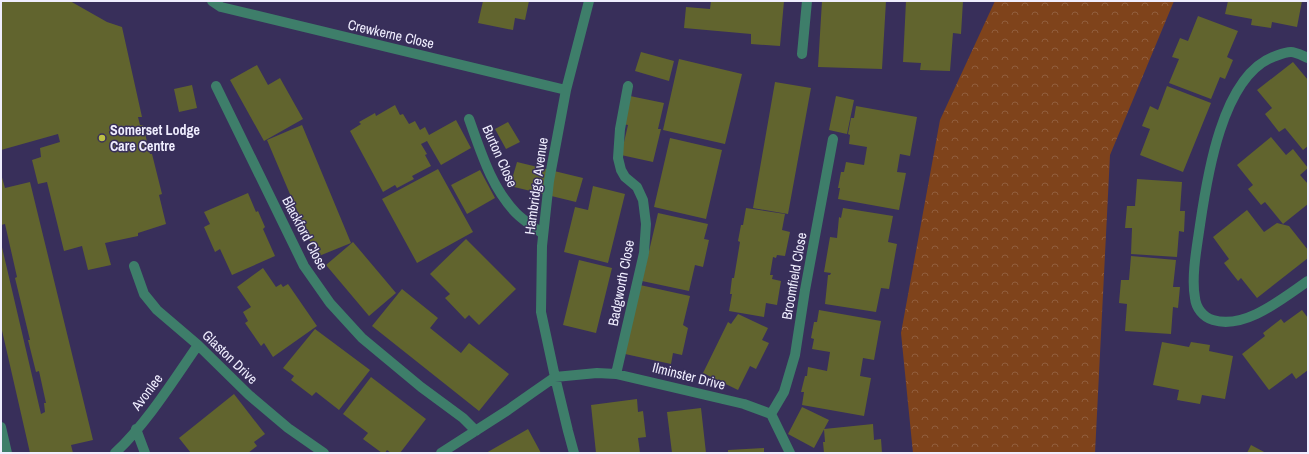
<svg xmlns="http://www.w3.org/2000/svg" width="1309" height="454" viewBox="0 0 1309 454" font-family="'Archivo Narrow',sans-serif">
	<defs>
		<pattern id="forest-crowns" width="20" height="18" patternUnits="userSpaceOnUse"><rect width="20" height="18" fill="#7f431b"/><path d="M2 6a3 3 0 1 1 6 0M12 15a3 3 0 1 1 6 0" fill="none" stroke="#915e3d"/></pattern>
	</defs>
	<rect width="100%" height="100%" fill="#382f5a"/>
	<path fill="url(#forest-crowns)" d="M995,1h179l-64,154 -15,298h-182l-12,-120 39,-213z"/>
	<path fill="#61642e" d="M1,1h69l37,21 15,5 20,90h-4l2,8h3l7,29h2l10,40 -3,1 7,29 -28,9v3l-33,7 6,22 -23,5 -6,-24 -18,5 -17,-69 -9,2 -6,-24 9,-3 -1,-9 20,-6 -2,-8 -57,16z
		M483,1h46l-4,19 -10,-2 -2,12 -35,-7z
		M711,1h73l-4,45 -29,-2v-10l-67,-6 2,-21 24,2z
		M822,1h64l-4,68 -64,-2z
		M906,1h57l-2,33 -8,-1 -3,38 -30,-1 1,-7 -18,-1z
		M1228,1h74l-5,26 -25,-5 -1,6 -20,-3 1,-6 -27,-5z
		M1198,16l40,15 -11,26 6,3 -8,19 -5,-2 -9,22 -42,-16 10,-24 -7,-2 8,-19 8,3z
		M641,52l33,9 -5,20 -34,-10z
		M679,59l63,15 -17,70 -62,-14z
		M1293,62l15,18v66l-5,4 -18,-22 -6,4 -14,-18 7,-6 -15,-18z
		M257,65l11,20 12,-7 23,41 -39,22 -34,-61z
		M775,82l36,6 -23,126 -35,-6z
		M192,85l5,23 -18,4 -5,-23z
		M1167,86l44,17 -28,69 -43,-17 10,-26 -8,-3 8,-20 8,4z
		M630,96l34,7 -6,26h3l-8,33 -32,-7 7,-30 -5,-1z
		M836,96l18,4 -7,34 -18,-4z
		M395,105l5,10 3,-1 6,10 6,-3 5,9 5,-3 4,8 27,-15 15,28 -30,17 -14,-24 -6,3 6,10 -2,1 6,11 -19,10 2,3 -17,9 -2,-3 -12,7 -33,-61 11,-7 -2,-2 16,-9 1,3z
		M856,106l61,11 -7,39 -10,-2 -3,18 9,1 -7,37 -61,-11 2,-11h-2l3,-16h3l2,-10 18,3 3,-18 -18,-3 1,-9 -2,-1 3,-16h3z
		M508,122l12,20 -14,7 -11,-20z
		M302,125l49,118 -32,13 -4,-11 -3,1 -45,-106z
		M1271,137l15,18 7,-6 15,19 -8,7 8,9v20l-25,20 -18,-22 -4,3 -13,-16 5,-4 -16,-20z
		M670,138l52,12 -16,69 -52,-12z
		M517,162l66,16 -7,24 -66,-16z
		M438,169l35,63 -56,31 -35,-64z
		M480,170l15,28 -28,16 -16,-29z
		M1,174l4,14 25,-6 63,258 -22,5 2,8h-43l-29,-127v-83l40,171 4,-2 -1,-9h2l-7,-32 -3,1 -8,-32h2l-15,-62 2,-1 -12,-53 -4,1z
		M1137,179l45,3 -2,29h5l-1,21 -5,-1 -2,26 -46,-3 1,-26h-7l2,-22h8z
		M593,186l32,8 -17,69 -44,-11 11,-45 13,3z
		M248,193l8,19 2,-1 7,16 -2,2 12,27 -43,19 -12,-26 -5,3 -11,-25 6,-3 -6,-12z
		M746,208l39,6 -3,16 8,2 -5,24 -8,-1 -1,3 -3,-1 -3,18h3l-1,4 9,2 -4,24 -11,-2 -2,14 -35,-6 3,-17h-2l2,-16h2l6,-36 -2,-1 3,-16h2z
		M843,208l50,8 -5,26 9,2 -8,45 -8,-1 -5,24 -51,-8 3,-29h2l1,-2 -7,-1 6,-35 7,1 2,-21 2,1z
		M1247,210l17,22 13,-9 12,3 19,24v8l-51,40 -16,-20 -3,3 -14,-18 5,-4 -16,-22z
		M658,213l50,11 -4,15 5,1 -6,27 -8,-2 -6,26 -47,-10z
		M466,239l50,50 -37,36 -10,-10 -4,4 -20,-21 5,-4 -20,-20z
		M353,242l43,51 -27,23 -43,-51z
		M1131,256l45,4 -3,27h7l-2,21 -5,-1 -2,27 -46,-3 2,-27 -8,-1 2,-23h8z
		M579,260l33,8 -16,65 -33,-8z
		M263,268l13,19 5,-3 2,3 5,-3 29,42 -44,31 -9,-14 -3,3 -16,-23 3,-2 -5,-9 8,-5 -14,-20z
		M640,285l50,11 -7,29 5,3 -6,27 -9,-2 -2,11 -46,-10z
		M402,289l36,29 -8,10 31,25 8,-10 40,31 -30,37 -107,-85z
		M819,310l62,11 -7,39 -11,-2 -3,18 11,2 -7,38 -62,-11 2,-13h-3l4,-16h2l1,-9 19,4 3,-19 -18,-3 2,-10 -3,-1 3,-16h3z
		M1302,310l6,8v52l-12,9 -4,-6 -23,17 -27,-36 23,-18 -2,-3 18,-14 3,4z
		M738,314l30,14 -6,12 7,3 -13,26 -6,-3 -12,24 -35,-17 25,-51 3,2z
		M315,329l55,41 -31,40 -23,-18 -4,4 -21,-16 3,-4 -11,-8z
		M1162,342l27,5 2,-5 19,3 -1,6 24,5 -8,43 -23,-4 -2,9 -23,-4 2,-10 -26,-5z
		M371,377l55,42 -26,34h-9l-4,-3 -2,3h-3l-19,-14 5,-6 -25,-19z
		M234,394l31,40 -11,8 3,4 -9,7h-57l-12,-15z
		M637,399l1,13 5,-1 3,26 -8,1 2,15h-44l-5,-48z
		M802,407l27,13 -15,28 -26,-14z
		M701,408l5,45h-34l-5,-41z
		M873,424l1,16 7,-1 1,14h-58l-1,-11h2l-1,-13z
		M528,429l13,24h-55z
		M1251,445l15,8h-19z
		M764,448v5h-36v-3z"/>
	<g fill="none" stroke-linecap="round" stroke-linejoin="round">
		<path stroke="#3e7e6a" stroke-width="10" d="M212,1l9,6 345,83
			M802,54l5,-53
			M1308,58c-5,-2 -12,-6 -17,-6 -7,0 -12,3 -18,5 -51,20 -66,120 -73,168 -3,21 -9,52 -5,73 1,10 8,19 18,22 32,10 70,-22 95,-39
			M216,86l88,180 26,37 32,35 59,49 42,31 13,13
			M469,119c12,33 22,68 47,94 8,8 18,14 27,21
			M134,266l10,28 13,16 41,35 51,50 39,33 36,25
			M616,374l28,-121 2,-29 -3,-24 -6,-13 -12,-10 -4,-7 -3,-12 2,-29 8,-43
			M771,414l13,-22 11,-37 10,-65 28,-151
			M1,427l6,26
			M136,429l9,24
			M115,453c32,-30 58,-72 83,-108
			M441,453l67,-43 24,-17 23,-16 42,-4 19,1 128,30 27,10 19,39
			M574,453l-6,-22 -13,-54 -14,-65 1,-66 7,-65 17,-91 23,-89"/>
	</g>
	<circle fill="#bbc044" stroke="#382f5a" stroke-width="1.5" cx="102" cy="138" r="4"/>
	<g text-anchor="middle" dominant-baseline="central" stroke-width="3" stroke-linejoin="round" paint-order="stroke">
		<g font-size="14" fill="#efedfe" stroke="#382f5a">
			<text transform="translate(391 34) rotate(13)">Crewkerne Close</text>
			<text transform="translate(500 156) rotate(66)">Burton Close</text>
			<text transform="translate(536 186) rotate(-82)">Hambridge Avenue</text>
			<text transform="translate(305 233) rotate(62)">Blackford Close</text>
			<text transform="translate(794 276) rotate(-80)">Broomfield Close</text>
			<text transform="translate(621 283) rotate(-79)">Badgworth Close</text>
			<text transform="translate(230 357) rotate(44)">Glaston Drive</text>
			<text transform="translate(689 376) rotate(14)">Ilminster Drive</text>
			<text transform="translate(147 392) rotate(-53)">Avonlee</text>
		</g>
		<g font-size="14" font-weight="bold" fill="#efedfe" stroke="#382f5a" text-anchor="start">
			<text x="110" y="130">Somerset Lodge<tspan x="110" dy="16">Care Centre</tspan></text>
		</g>
	</g>
	<rect width="1309" height="454" fill="none" stroke="#efedfe" stroke-width="4"/>
</svg>
